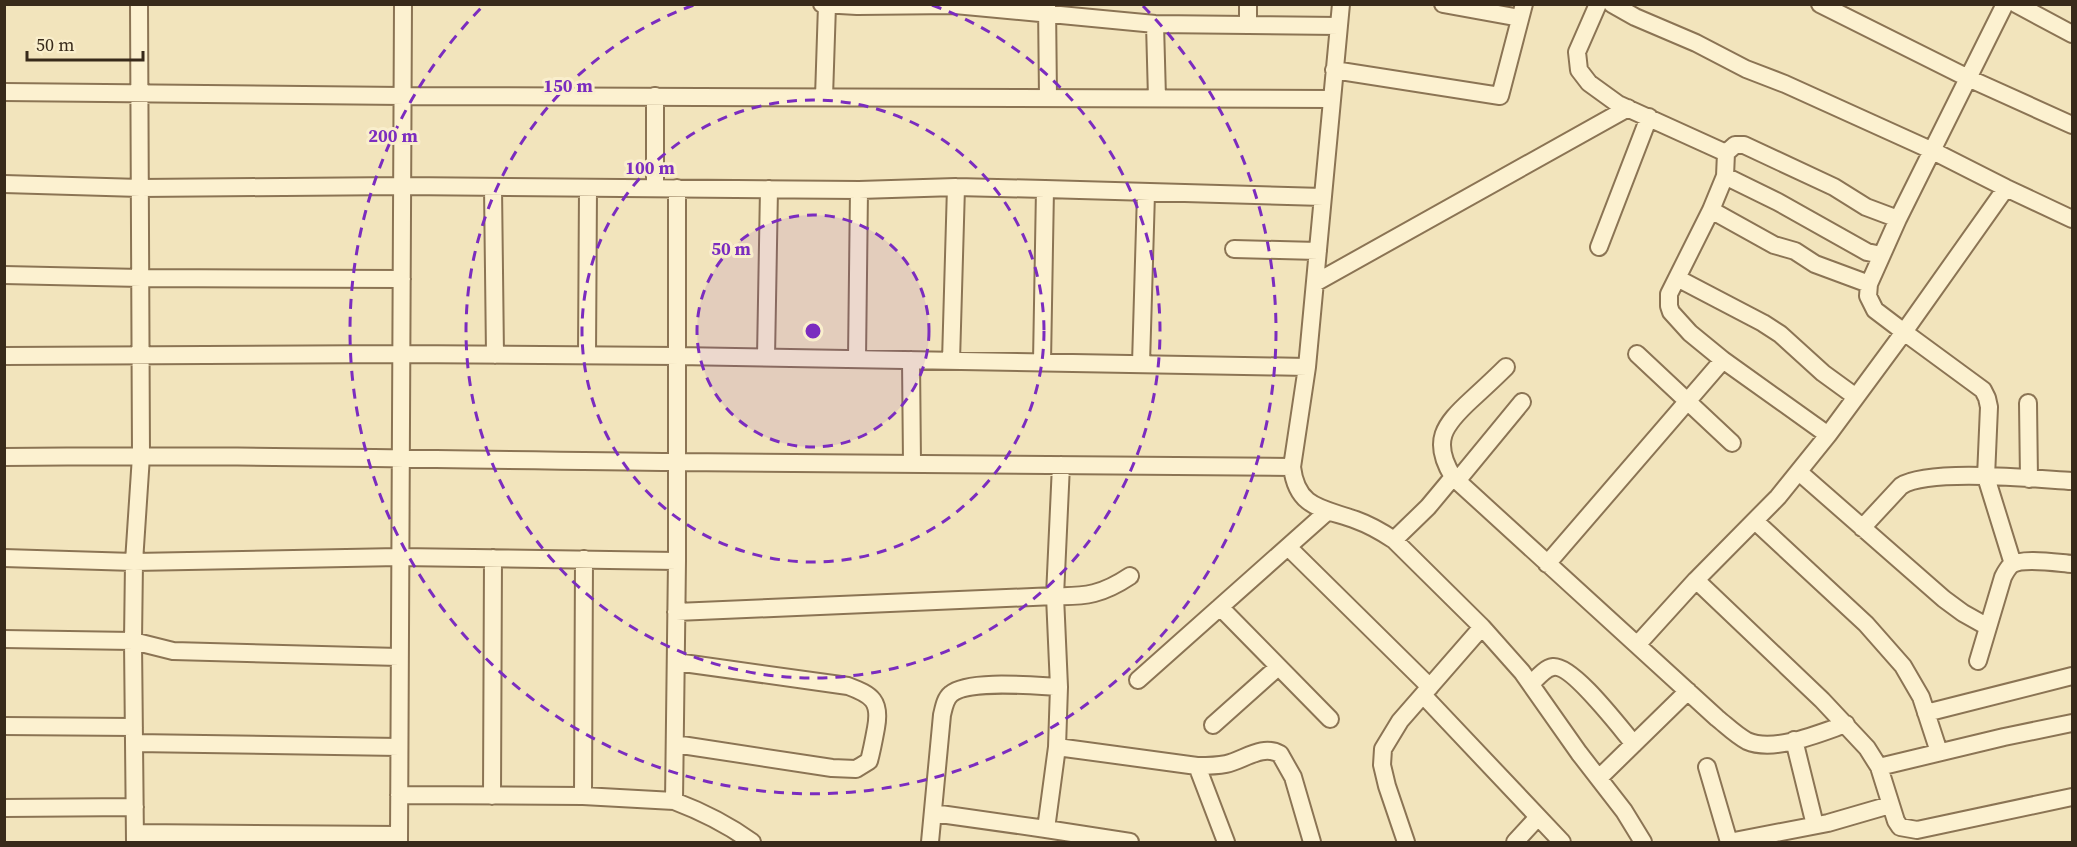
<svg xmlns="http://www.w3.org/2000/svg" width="2077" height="847" viewBox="0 0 2077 847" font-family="'Source Serif 4',serif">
	<rect width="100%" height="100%" fill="#f2e4bc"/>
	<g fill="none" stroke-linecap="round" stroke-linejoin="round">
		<defs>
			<path id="minor" d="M822,4l35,2 98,-1 200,19 184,2
				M1047,4l1,94
				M1341,4l-34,363 -15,100c5,42 31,41 64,53 14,5 26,12 38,20l88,87 40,45 57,81 45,58 19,31
				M1443,4l77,14
				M1598,4l-21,48 2,18 10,13 29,21 108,49 -1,23 -14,34 -42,84v12l2,6 19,21 33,27 105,75
				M1612,4l23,13 61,26 50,26 39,15 148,67 73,37 66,31
				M1820,4l148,74 104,47
				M2016,4l56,30
				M1155,24l2,74
				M1248,24v-20
				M1334,70l166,26 24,-92
				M4,92l399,4 928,3
				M655,96v91
				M824,97l3,-92
				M1726,153l9,-8h9l90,42 32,20 32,12
				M1725,176l53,26 89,50 14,3
				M4,184l136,4 262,-2 457,4 97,-3 89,2 -3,173
				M493,187l2,168
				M2006,188l-102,144 79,58 4,8 2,9 -3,70 27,87
				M1045,189l278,8
				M1711,210l63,35 21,6 20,13 54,20
				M1599,247l50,-130
				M1234,249l84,2
				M4,275l137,3 261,1
				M1677,278l86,45 17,11 43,39 33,24
				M1315,283l313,-175
				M1637,354l95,89
				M587,355l1,-167
				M4,356l397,-2 277,2 629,11
				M766,357l3,-168
				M857,359l2,-169
				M911,360l1,103
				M951,361l5,-174
				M1141,364l5,-171
				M1506,367c-11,11 -23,22 -35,33 -27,25 -40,41 -18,77l264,241c10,8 19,17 30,23 27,12 73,-8 99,-17
				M2028,403l1,76
				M4,457c225,-3 449,3 674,5 204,3 409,3 614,5
				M1799,472l145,127 19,14 25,14
				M1457,481l65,-79
				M1755,521l111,103 37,42 18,31 18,55
				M1862,528l39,-42c28,-18 135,-7 171,-5
				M1394,540l34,-33 25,-30
				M1288,547l142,140
				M4,558l130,4 265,-5 278,4
				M1547,564l176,-204
				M1696,580l126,120 45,48 12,19 17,54 4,6 17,3 155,-33
				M1220,607l110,112
				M676,612l379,-16 6,-131
				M4,639l129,2 40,10 226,6
				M1637,645l59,-65 82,-83 50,-62 76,-103 -29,-22 -7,-14 1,-12 29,-65 107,-215
				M1978,661l25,-84c2,-4 4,-8 8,-12 11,-8 47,-2 61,-1
				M1138,680l190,-169
				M1531,684c6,-6 14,-16 22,-17 19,-3 68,62 81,77
				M1423,695l139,147
				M1926,713l146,-37
				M1213,725l65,-58
				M4,726l130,1
				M1794,740l21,85
				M135,743l264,4
				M675,744l157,24 24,1 13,-8c3,-11 5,-22 7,-33 5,-27 -4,-33 -28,-42l-172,-24
				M1057,747l140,19 29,76
				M1197,766c10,0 19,0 29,-2 18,-4 36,-20 54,-10l13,23 19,65
				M1707,767l22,75
				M1879,767l125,-30 68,-14
				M1599,778l89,-87
				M399,795l184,1 91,5 3,-240v-373
				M492,796l1,-238
				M583,796l1,-237
				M674,801c29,11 53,23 78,41
				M4,808l131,-1
				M933,813l113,16 11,-82 2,-60
				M1046,829l84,13
				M135,833l264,2
				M135,842l-2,-201 1,-79 7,-106 -2,-452
				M399,842l4,-838
				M930,842l12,-127c2,-8 3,-16 9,-21 17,-15 85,-8 108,-7l-4,-91c31,1 48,-2 75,-20
				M1406,842l-19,-56 -5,-21 1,-16 17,-28 82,-94
				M1515,842l23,-25
				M1729,842l99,-19 62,-18"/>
		</defs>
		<use href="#minor" stroke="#8b7454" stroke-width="20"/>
		<use href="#minor" stroke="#fcf1d0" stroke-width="16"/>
	</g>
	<circle cx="813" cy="331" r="116" fill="#7b2cbf" fill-opacity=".12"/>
	<g fill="none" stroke="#7b2cbf" stroke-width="3" stroke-dasharray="10 8">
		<circle cx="813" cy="331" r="116"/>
		<circle cx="813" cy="331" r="231"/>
		<path d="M932 5A347 347 0 1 1 694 5"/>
		<path d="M1143 6A463 463 0 1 1 483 6"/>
	</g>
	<circle cx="813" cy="331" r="9" fill="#7b2cbf" stroke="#f9eecc" stroke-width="3"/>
	<g font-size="18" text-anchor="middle" font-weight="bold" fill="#7b2cbf" stroke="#f9eecc" stroke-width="6" stroke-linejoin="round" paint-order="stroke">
		<text x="568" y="92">150 m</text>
		<text x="393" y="142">200 m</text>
		<text x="650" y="174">100 m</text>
		<text x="731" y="255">50 m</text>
	</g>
	<rect width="2077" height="847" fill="none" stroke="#382a1a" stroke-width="12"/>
	<path d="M27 51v9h116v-9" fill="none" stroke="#382a1a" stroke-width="3"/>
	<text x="36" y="51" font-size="18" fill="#382a1a" stroke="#f9eecc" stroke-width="4.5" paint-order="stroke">50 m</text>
</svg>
